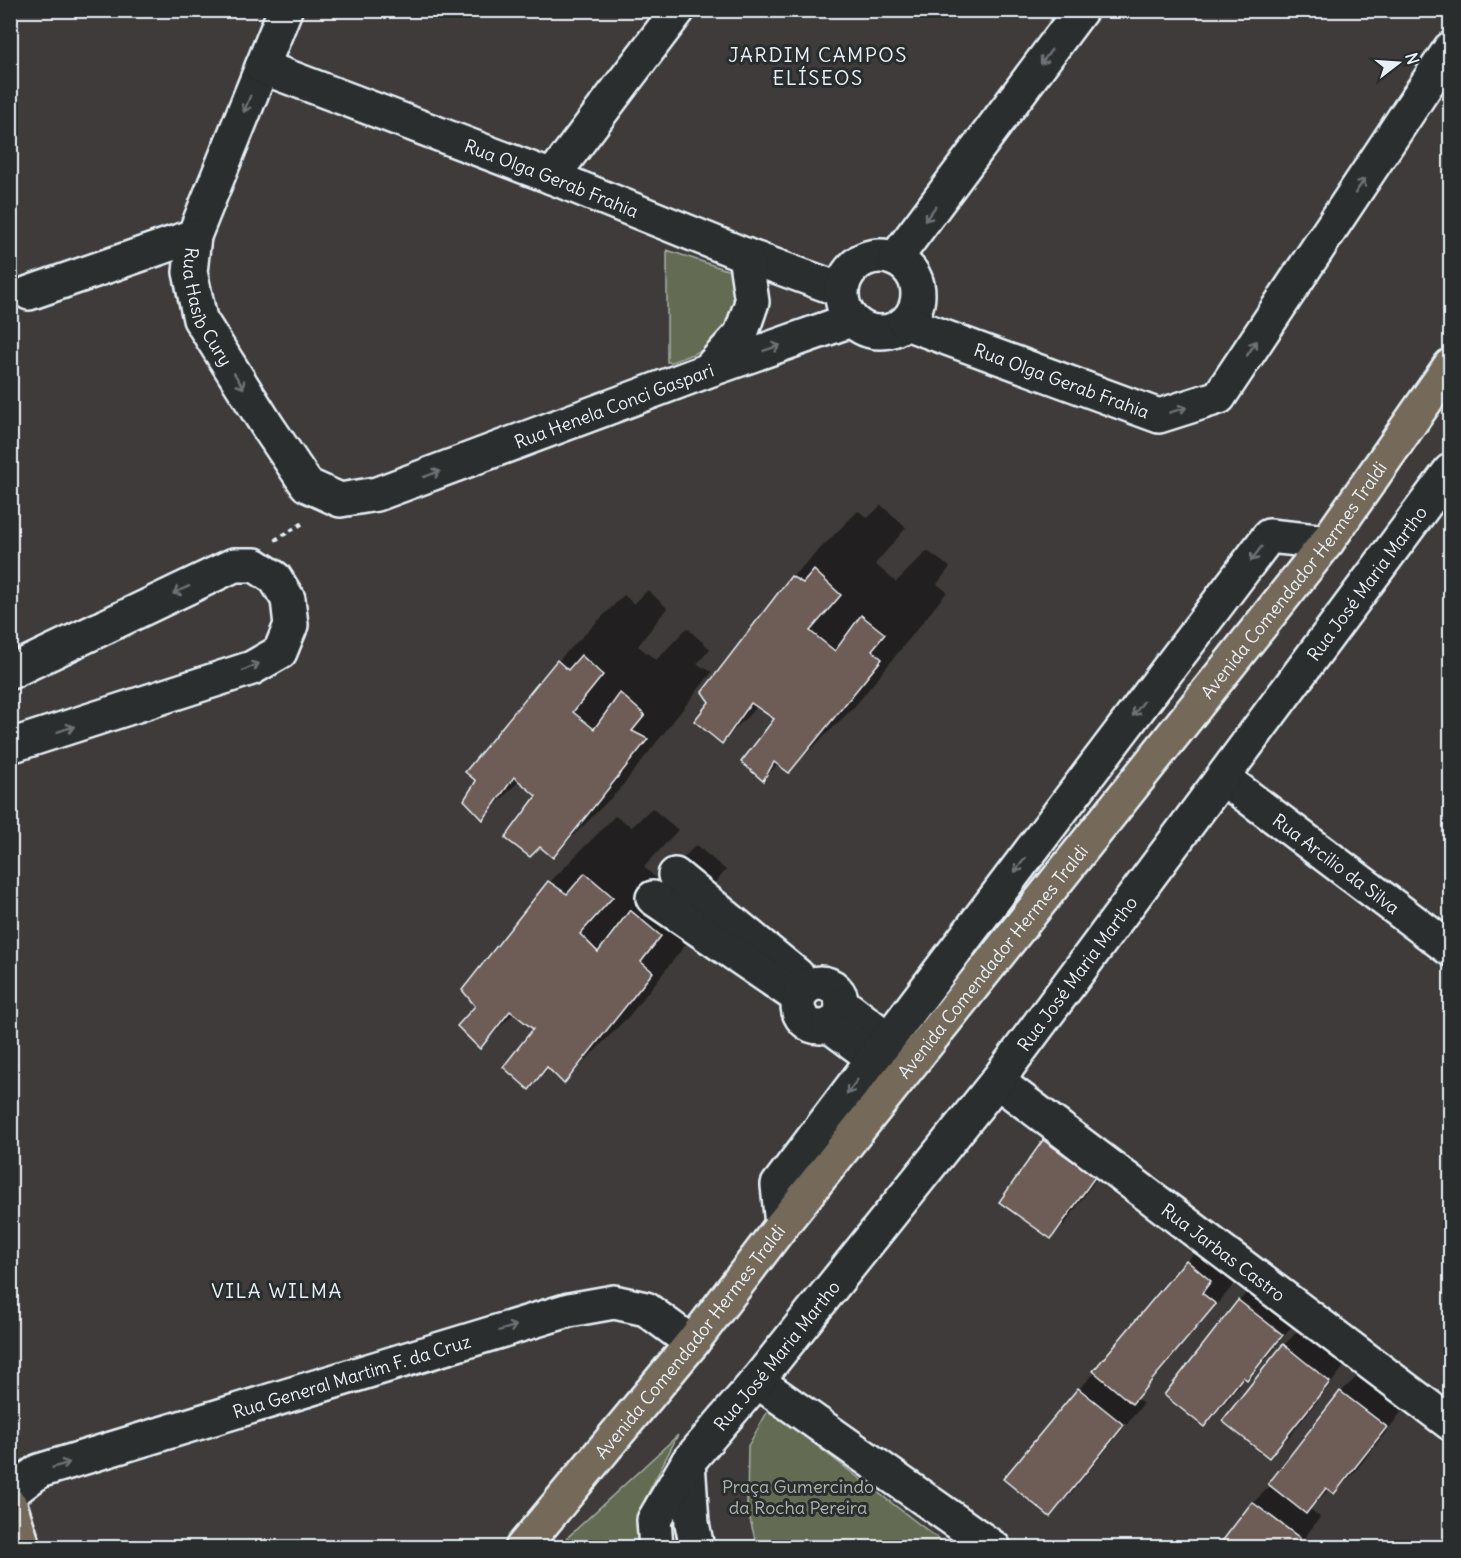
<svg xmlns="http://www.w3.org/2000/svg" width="1461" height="1558" viewBox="0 0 1461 1558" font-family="Delius,sans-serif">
	<rect width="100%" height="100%" fill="#3e3b3a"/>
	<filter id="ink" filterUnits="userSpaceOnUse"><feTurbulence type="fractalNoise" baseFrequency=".0167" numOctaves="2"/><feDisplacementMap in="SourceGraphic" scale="12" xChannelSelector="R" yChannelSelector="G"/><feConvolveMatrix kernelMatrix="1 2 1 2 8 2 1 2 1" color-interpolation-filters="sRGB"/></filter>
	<g filter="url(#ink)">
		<path fill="#636c53" stroke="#a6aea6" stroke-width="1.5" d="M667,250l63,21 11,14 -15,56 -54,21h-5z
			M769,1409l180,138h-192l-10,-40 1,-61z
			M678,1435l-34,66 -5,46 -83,1z"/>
		<path fill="#0007" d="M881,505l25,23 -31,36 21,18 31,-31 23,16 -13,17 10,8 -92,114 -66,65 -10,-8 -16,16 13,-60 -18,-13 -36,36 -11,-40 -8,-10 89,-115 66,-66 10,7z
			M648,590l19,18 -29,38 18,14 31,-32 23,21 -13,15 15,8 -93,118 -66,66 -13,-11 -2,-50 -18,-15 -37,38 -5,-37 -11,-10 91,-110 66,-66 10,9z
			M652,808l26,22 -34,37 16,15 36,-37 30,25 -21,25 12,10 -88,111 -65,66 -15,-14 -20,20 6,-59 -21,-16 -34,34 -3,-41 -13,-16 86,-108 65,-66 17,11z
			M1058,1128l49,35 -42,61 -14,13 -7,-96z
			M1207,1240l24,20 -10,11 14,12 -82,98 -17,17 7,6 -73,91 -20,20 29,-126 17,-17 91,-111z
			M1260,1280l42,33 -34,44 -21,21 -1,-1 -21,27 -21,21 35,-124z
			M1305,1324l44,36 -59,76 -21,20 15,-111z
			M1362,1372l44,34 -51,66 -21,21 -5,-4 -19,20 10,8 -23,31h-78l34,-45 18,-18 70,-93z
			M1317,1542l7,6h-12z"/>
		<path fill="#6e5d56" stroke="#e8f1f8" stroke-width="1.5" d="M814,570l27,25 -31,36 25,20 26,-36 24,19 -13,16 10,9 -93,114 -15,-11 -11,19 -22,-19 33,-43 -23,-16 -29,41 -28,-23 15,-19 -7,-10 89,-116 12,7z
			M581,655l22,20 -30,37 21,17 26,-36 25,22 -13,16 16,8 -95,119 -13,-11 -10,10 -25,-19 31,-42 -22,-19 -31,43 -19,-20 12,-19 -11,-9 92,-112 11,10z
			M585,873l28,24 -33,37 18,18 32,-42 31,26 -20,26 12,10 -89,112 -17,-17 -18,23 -26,-23 30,-38 -23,-18 -30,38 -23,-23 18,-20 -13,-16 86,-109 19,13z
			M1043,1140l52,37 -44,62 -52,-37z
			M1186,1260l25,21 -9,12 14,11 -84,100 -39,-33z
			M1238,1300l45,35 -36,45 -4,-3 -39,50 -40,-32z
			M1283,1344l47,38 -61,76 -47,-37z
			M1078,1388l46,37 -74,92 -47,-38z
			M1340,1391l47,36 -53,67 -8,-6 -20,26 -38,-30z
			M1252,1502l48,36 -7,10h-76z"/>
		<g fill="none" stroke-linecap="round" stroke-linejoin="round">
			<defs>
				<g id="minor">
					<path id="s1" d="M285,10l-91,226 -4,36 10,47 68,108 39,58 33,15 37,-6 332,-124 142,-50"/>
					<path id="s2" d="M262,67l290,110 193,78 96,35"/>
					<path d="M552,177l126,-167"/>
					<circle cx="880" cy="294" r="38"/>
					<path d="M895,259l186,-249"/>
					<path d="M29,293l165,-57"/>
					<path id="s3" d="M906,323l253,93 60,-19 231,-348"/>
					<path d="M710,368l31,-34 11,-32 -7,-47"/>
					<path d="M10,672l224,-107h21l20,13 13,21 3,26 -11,27 -28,16 -242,78"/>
					<path id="s4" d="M1223,778l227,171"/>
					<path d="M675,875l122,100"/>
					<path d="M653,898l146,100"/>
					<circle cx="820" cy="1005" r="22"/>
					<path d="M842,1004l46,35"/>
					<path d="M830,1026l43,32"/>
					<path id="s5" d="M997,1081l453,342"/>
					<path d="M782,1225l-4,-40 491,-649 58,6"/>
					<path d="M757,1381l237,167"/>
					<path d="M688,1462l4,61 5,25"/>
					<path id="s6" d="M10,1493l29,-22 530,-161 45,-8 32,7 46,34"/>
					<path id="s7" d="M656,1548l-2,-28 34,-58 69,-81 240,-300 453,-610"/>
				</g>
				<g id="major">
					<path d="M10,1505l14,43"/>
					<path id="s8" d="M522,1548l170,-205 90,-118 545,-683 123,-176"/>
				</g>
			</defs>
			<use href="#minor" stroke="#e8f1f8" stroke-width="38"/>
			<use href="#major" stroke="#e8f1f8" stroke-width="38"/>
			<path stroke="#e8f1f8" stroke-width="4" stroke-dasharray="4.5 4.5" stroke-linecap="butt" d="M275,540l30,-18"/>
			<use href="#minor" stroke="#2a2d2e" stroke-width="33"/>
			<use href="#major" stroke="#746a5a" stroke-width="33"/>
		</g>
		<defs><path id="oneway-shaft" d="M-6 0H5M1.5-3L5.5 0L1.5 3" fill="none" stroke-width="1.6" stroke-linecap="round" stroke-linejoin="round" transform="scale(1.5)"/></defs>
		<g stroke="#6c7275">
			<use href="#oneway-shaft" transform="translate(1046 57) rotate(127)"/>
			<use href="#oneway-shaft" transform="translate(247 104) rotate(112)"/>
			<use href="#oneway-shaft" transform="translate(1360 186) rotate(-56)"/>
			<use href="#oneway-shaft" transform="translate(930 214) rotate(127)"/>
			<use href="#oneway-shaft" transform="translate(772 348) rotate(-19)"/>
			<use href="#oneway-shaft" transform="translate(1252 348) rotate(-56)"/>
			<use href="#oneway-shaft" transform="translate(239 381) rotate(58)"/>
			<use href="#oneway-shaft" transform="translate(1178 410) rotate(-17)"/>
			<use href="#oneway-shaft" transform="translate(432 474) rotate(-21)"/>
			<use href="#oneway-shaft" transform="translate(1256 554) rotate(127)"/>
			<use href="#oneway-shaft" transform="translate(181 590) rotate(155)"/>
			<use href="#oneway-shaft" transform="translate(251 667) rotate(-24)"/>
			<use href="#oneway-shaft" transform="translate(1138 709) rotate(127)"/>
			<use href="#oneway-shaft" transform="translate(66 729) rotate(-18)"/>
			<use href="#oneway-shaft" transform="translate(1020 865) rotate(127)"/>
			<use href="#oneway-shaft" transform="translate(852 1087) rotate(127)"/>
			<use href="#oneway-shaft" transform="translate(508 1328) rotate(-17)"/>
			<use href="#oneway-shaft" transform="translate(61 1465) rotate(-17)"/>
		</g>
	</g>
	<g text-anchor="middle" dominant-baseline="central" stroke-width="6" stroke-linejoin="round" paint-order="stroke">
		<g font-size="18" fill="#e8f1f8" stroke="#2a2d2e">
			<text stroke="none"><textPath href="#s2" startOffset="310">Rua Olga Gerab Frahia</textPath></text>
			<text stroke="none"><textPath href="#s1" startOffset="318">Rua Hasib Cury</textPath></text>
			<text stroke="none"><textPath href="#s3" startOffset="166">Rua Olga Gerab Frahia</textPath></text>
			<text stroke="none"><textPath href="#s1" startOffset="852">Rua Henela Conci Gaspari</textPath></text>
			<text stroke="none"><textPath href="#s8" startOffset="1238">Avenida Comendador Hermes Traldi</textPath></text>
			<text stroke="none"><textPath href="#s7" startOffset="1206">Rua José Maria Martho</textPath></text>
			<text stroke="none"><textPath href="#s4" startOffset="142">Rua Arcilio da Silva</textPath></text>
			<text stroke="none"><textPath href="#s8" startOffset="752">Avenida Comendador Hermes Traldi</textPath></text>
			<text stroke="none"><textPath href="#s7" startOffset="720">Rua José Maria Martho</textPath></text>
			<text stroke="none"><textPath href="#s5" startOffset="284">Rua Jarbas Castro</textPath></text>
			<text stroke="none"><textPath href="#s8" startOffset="266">Avenida Comendador Hermes Traldi</textPath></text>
			<text stroke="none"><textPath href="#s7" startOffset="234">Rua José Maria Martho</textPath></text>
			<text stroke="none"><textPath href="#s6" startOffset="363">Rua General Martim F. da Cruz</textPath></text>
		</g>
		<g font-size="18" fill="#acb5ae" stroke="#2a2d2e">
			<text x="798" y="1486">Praça Gumercindo<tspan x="798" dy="21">da Rocha Pereira</tspan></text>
		</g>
		<g font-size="20" letter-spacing="1.5" fill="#e8f1f8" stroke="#2a2d2e">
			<text x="818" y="54">JARDIM CAMPOS<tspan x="818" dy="23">ELÍSEOS</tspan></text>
			<text x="277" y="1290">VILA WILMA</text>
		</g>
	</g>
	<rect width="1461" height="1558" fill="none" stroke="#2a2d2e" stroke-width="36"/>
	<rect x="18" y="18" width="1425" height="1522" fill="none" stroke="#e8f1f8" stroke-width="2" filter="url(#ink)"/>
	<g transform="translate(1398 63) rotate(73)" stroke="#2a2d2e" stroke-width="4.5" paint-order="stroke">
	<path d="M0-4.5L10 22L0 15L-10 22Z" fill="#e8f1f8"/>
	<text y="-9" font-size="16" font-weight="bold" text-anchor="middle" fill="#e8f1f8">N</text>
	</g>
</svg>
